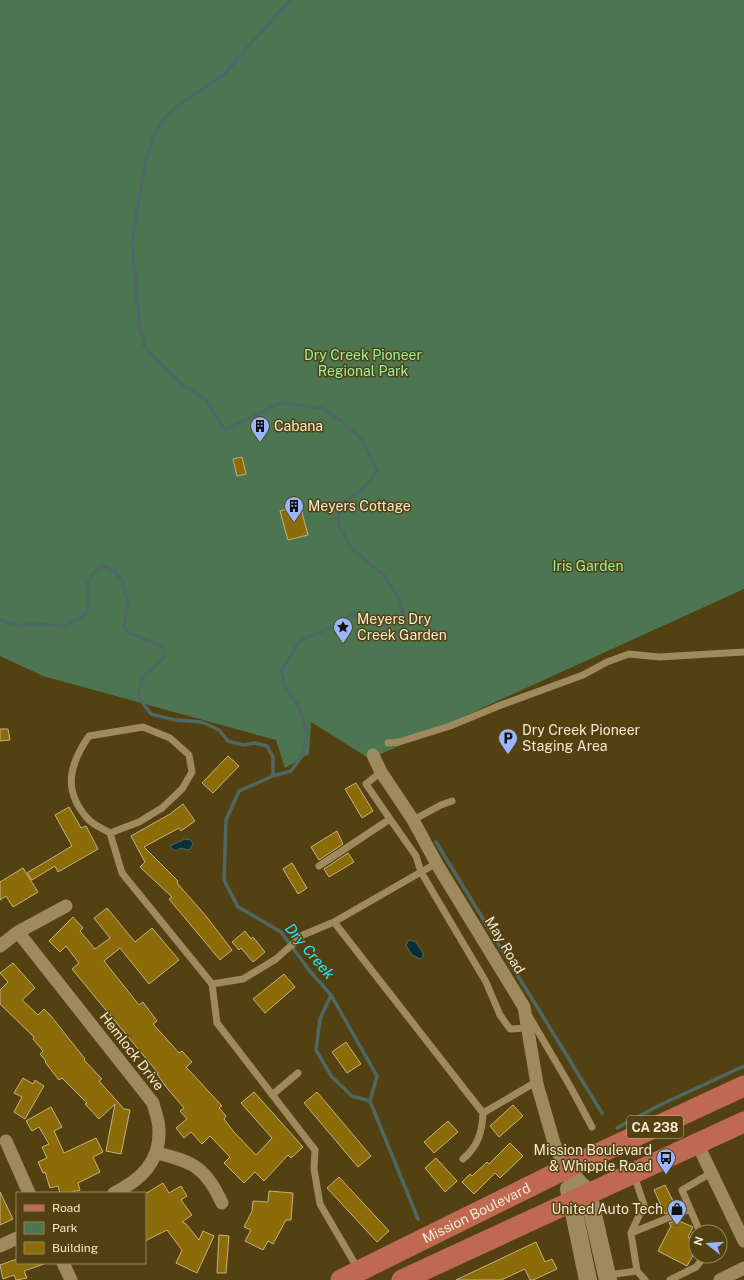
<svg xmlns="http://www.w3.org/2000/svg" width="744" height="1280" viewBox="0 0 744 1280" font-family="'Public Sans',sans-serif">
	<rect width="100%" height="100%" fill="#534112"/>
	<path fill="#4b7651" d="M0,0h744v589l-374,170 -59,-37 -2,32 -24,14 -9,-28 -233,-64 -43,-20z"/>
	<path fill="#073035" stroke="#4e6864" d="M185,839l6,1 2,4 -4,6 -9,-2 -3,3 -5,-2 -2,-3z
		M409,940l7,2 7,11v4l-3,2 -9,-5 -5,-9z"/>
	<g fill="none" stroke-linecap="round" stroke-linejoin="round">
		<path stroke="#4e6864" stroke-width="3.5" d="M290,0l-67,75 -47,32 -14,14 -9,17 -7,22 -10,56 -4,28 8,85 4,16 7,10 33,31 21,13 20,31 55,-27 42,5 18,12 21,19 16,32 -15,19 -20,13 -4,21 14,25 32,26 17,27 4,22 -5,10 -8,-1 -13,-12 -27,-6 -10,8 -42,18 -19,30 4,16 14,20 8,24 -3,22 -13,18 -18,5 -34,15 -13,29 -2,60 14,27 43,25 28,38 22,25 46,81 -7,25 48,118
			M0,620l17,6 15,-2 33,2 21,-12 4,-15 -4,-12 7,-13 8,-8 13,5 8,9 6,24 -4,22 5,7 35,14v10l-22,21 -4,19 13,17 24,6 27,2 17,8 9,11 15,4 12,-2 12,3 6,11v19
			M436,842l166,271
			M331,995l-11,24 -4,31 16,27 20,19 18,5
			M617,1128l43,-23 84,-39"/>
	</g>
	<path fill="#8c6c08" stroke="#c5b181" d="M242,457l4,17 -9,2 -4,-17z
		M300,505l8,30 -20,5 -8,-29z
		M0,729h8l2,11 -10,1z
		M228,756l11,10 -26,27 -11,-10z
		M356,783l17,28 -11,7 -17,-29z
		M183,804l12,17 -14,10 -2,-3 -35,19 34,34 -1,2 29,33 26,34 -12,10 -51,-61 3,-2 -32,-30 5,-5 -14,-26 39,-22z
		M69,807l12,21 5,-2 12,23 -40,23 -3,-6 -23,14 -5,-7 45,-27 -17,-31z
		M337,831l6,13 -24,16 -8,-13z
		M348,853l6,9 -25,15 -5,-8z
		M292,863l15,25 -9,6 -15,-25z
		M23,868l15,24 -25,15 -7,-11 -6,4v-18z
		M107,908l28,34 17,-14 27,32 -30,24 -29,-36 -16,13 35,44 4,-3 14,19 -4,3 26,29 3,-2 10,11 -6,5 36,39 -3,2 7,8 -2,3 9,12 23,24 16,-17 -31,-35 13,-11 49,55 -12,11 -3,-3 -24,26 -9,-9 -11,11 -20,-20 6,-6 -20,-21 -8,8 -11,-12 -7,6 -8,-10 11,-9 -7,-8 4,-3 -17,-20 -10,-14 1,-1 -86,-104 7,-6 -13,-17 -6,6 -11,-11 24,-24 10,11 -3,3 15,18 15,-11 -16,-20z
		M245,931l6,8 2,-2 12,15 -12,10 -12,-14 -2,2 -7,-8z
		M13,963l22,25 -13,12 16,15 6,-6 7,7 34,43 -1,1 18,19 -3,2 25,28 6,1 -9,44 -15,-3 9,-47 -16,15 -14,-15 2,-1 -25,-25 -3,2 -14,-18 1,-1 -6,-7 3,-3 -10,-12 1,-2 -34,-33v-14l8,-8 -8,-9z
		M284,974l11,13 -30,26 -12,-14z
		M346,1042l15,22 -14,9 -15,-21z
		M23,1078l10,6 2,-4 9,6 -19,33 -11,-7 8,-15 -8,-4z
		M317,1092l54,64 -13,11 -54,-64z
		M513,1105l10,11 -24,21 -9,-11z
		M51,1107l11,20 -8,4 10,22 32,-15 7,14 -10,5 7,15 -22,11 2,7 -12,3h-8l-2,-7 -8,2 -5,-16 -2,1 -5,-11 9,-4 -5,-11 7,-3 -10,-17 -7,4 -6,-10z
		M448,1121l10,11 -24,21 -10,-11z
		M510,1143l13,13 -23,22 -5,-5 -21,21 -12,-12 8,-8 2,2 15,-14 2,2z
		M436,1158l21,23 -12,11 -20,-24z
		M339,1177l50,54 -12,11 -50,-54z
		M163,1183l6,10 12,-7 6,10 -6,4 11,15 -10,7 4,2 13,16 4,-9 11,5 -17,37 -21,-10 6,-13 -15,-20 -22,11v-47z
		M665,1185l12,24 -12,5 -11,-24z
		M269,1191l24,2 -2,27h-5l-13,24 -5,-3 -5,9 -18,-9 6,-11 -7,-3 8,-16 1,-10 15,1z
		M0,1192l13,27 -13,6z
		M677,1220l16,7 -5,10 8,4v9l-9,16 -29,-15 13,-25 -2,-3z
		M219,1235l10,1 -3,37h-9z
		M536,1242l9,20 7,-3 5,10 -24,11h-3l-5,-11 -24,11h-45z
		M17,1259v4l27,1 -20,7 3,7 -11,2 -2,-5 -11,4 -3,-14z"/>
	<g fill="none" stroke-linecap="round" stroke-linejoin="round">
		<path stroke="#9e8a5c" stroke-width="7" d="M388,743l11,-1 51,-16 51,-21 82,-30 24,-13 22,-8 30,3 85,-5
			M381,772l-15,12 24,35
			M413,820l28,-15 11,-4
			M110,833c-7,-4 -16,-8 -21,-13 -27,-29 -20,-55 0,-84l54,-9 27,11 19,17 3,17 -10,17 -20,19 -23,14 -29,11 12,40 90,111
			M319,866l71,-47 26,37 5,16 16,-9
			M334,922l149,191 53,-31
			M529,1016l41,70 22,41
			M272,1095l26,-22
			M463,1159c15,-13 19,-26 20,-46
			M700,1232l-18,-42 29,-17
			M631,1233l59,-24
			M358,1269l-38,-65 -6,-35 1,-19 -98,-127 -5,-39 31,-5 33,-20 27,-24 31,-13 87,-50 65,110 14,33 10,14 18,-1
			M637,1271l8,9
			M608,1275l29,-4 -6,-38 13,-28 -10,-30
			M670,1280l26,-13 9,-11"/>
		<path stroke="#9e8a5c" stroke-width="13" d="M373,755l8,17 32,48 25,46 86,141 13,77 17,59 11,26
			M18,932l135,171c2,8 6,18 6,27 1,32 -18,50 -45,63
			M0,946l18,-14 48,-26
			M6,1141l23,52
			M697,1143l47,98
			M157,1153c37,9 49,15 65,50
			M0,1246l17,-8
			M63,1263l8,17
			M720,1280l24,-12"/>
		<path stroke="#9e8a5c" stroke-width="18" d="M565,1169l23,24 20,87
			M569,1189l19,91"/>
		<g stroke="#bf6950" stroke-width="21">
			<path id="s1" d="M341,1280l224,-111 179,-83"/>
			<path d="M402,1280l342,-158"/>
		</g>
	</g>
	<defs>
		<symbol id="building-pin" viewBox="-11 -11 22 30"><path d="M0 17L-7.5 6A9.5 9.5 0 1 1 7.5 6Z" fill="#99b5fd" stroke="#534112"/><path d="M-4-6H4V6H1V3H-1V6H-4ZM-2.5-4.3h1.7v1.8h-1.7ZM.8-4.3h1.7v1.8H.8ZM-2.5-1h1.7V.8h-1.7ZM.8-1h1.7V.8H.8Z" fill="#111"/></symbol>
		<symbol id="sight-pin" viewBox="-11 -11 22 30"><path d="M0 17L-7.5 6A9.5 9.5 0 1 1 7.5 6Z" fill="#99b5fd" stroke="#534112"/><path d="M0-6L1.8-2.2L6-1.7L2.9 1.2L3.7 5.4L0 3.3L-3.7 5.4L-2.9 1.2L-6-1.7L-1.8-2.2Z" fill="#111"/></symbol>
		<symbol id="parking-pin" viewBox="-11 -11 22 30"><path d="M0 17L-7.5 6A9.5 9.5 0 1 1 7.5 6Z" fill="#99b5fd" stroke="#534112"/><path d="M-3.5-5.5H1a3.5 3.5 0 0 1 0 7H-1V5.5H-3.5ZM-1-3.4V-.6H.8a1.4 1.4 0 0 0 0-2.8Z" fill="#111"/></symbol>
		<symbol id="bus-pin" viewBox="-11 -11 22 30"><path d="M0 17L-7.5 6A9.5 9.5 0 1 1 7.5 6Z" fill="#99b5fd" stroke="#534112"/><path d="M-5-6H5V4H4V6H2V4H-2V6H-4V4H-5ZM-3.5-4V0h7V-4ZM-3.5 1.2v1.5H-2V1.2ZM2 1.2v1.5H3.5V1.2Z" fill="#111"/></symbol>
		<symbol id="shop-pin" viewBox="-11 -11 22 30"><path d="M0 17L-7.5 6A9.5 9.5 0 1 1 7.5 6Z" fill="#99b5fd" stroke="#534112"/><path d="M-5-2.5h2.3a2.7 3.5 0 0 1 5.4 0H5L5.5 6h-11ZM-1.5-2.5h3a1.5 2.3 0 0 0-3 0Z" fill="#111"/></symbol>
	</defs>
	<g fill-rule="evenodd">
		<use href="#building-pin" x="249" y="415" width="22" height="30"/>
		<use href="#building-pin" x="283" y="495" width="22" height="30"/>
		<use href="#sight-pin" x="332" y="616" width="22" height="30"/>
		<use href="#parking-pin" x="497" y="727" width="22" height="30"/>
		<use href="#bus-pin" x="655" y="1147" width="22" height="30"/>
		<use href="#shop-pin" x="666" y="1198" width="22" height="30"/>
	</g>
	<g text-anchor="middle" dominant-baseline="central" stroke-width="3" stroke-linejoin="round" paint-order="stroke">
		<rect fill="#534112" stroke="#c4b798" stroke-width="1" x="627" y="1116" width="56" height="22" rx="3"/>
		<g font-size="13" font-weight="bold" fill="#f4ead2">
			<text x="655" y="1127">CA 238</text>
		</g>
		<g font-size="14" fill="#95f1a2" stroke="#534112">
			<text x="363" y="355">Dry Creek Pioneer<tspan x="363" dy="16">Regional Park</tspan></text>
			<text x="588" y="566">Iris Garden</text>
		</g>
		<g font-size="14" fill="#f4ead2" stroke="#534112" text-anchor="start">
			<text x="274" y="426">Cabana</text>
			<text x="308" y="506">Meyers Cottage</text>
			<text x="357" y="619">Meyers Dry<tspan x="357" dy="16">Creek Garden</tspan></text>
			<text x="522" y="730">Dry Creek Pioneer<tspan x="522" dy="16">Staging Area</tspan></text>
			<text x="652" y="1150" text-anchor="end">Mission Boulevard<tspan x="652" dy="16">&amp; Whipple Road</tspan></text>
			<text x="663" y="1209" text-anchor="end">United Auto Tech</text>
		</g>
		<g font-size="14" fill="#f4ead2" stroke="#534112">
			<text transform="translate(505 945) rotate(59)">May Road</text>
			<text transform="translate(132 1051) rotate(52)">Hemlock Drive</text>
			<text stroke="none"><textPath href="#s1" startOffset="151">Mission Boulevard</textPath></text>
		</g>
		<g font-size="15" font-style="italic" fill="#28e5fb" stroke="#534112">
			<text transform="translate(310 951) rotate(50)">Dry Creek</text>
		</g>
	</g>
	<rect x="16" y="1192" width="130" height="72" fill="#534112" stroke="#93855f"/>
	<rect x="24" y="1205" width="20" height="6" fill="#bf6950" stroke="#93855f"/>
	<text x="52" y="1212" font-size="12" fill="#f4ead2">Road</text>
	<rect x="24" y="1222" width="20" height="12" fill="#4b7651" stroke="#93855f"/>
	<text x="52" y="1232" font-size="12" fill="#f4ead2">Park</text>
	<rect x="24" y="1242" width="20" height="12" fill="#8c6c08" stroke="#93855f"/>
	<text x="52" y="1252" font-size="12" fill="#f4ead2">Building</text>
	<g transform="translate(708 1244) rotate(287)"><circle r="19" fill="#534112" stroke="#93855f"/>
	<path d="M0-3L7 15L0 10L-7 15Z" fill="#99b5fd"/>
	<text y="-6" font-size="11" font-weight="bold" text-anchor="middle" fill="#f4ead2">N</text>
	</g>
</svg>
